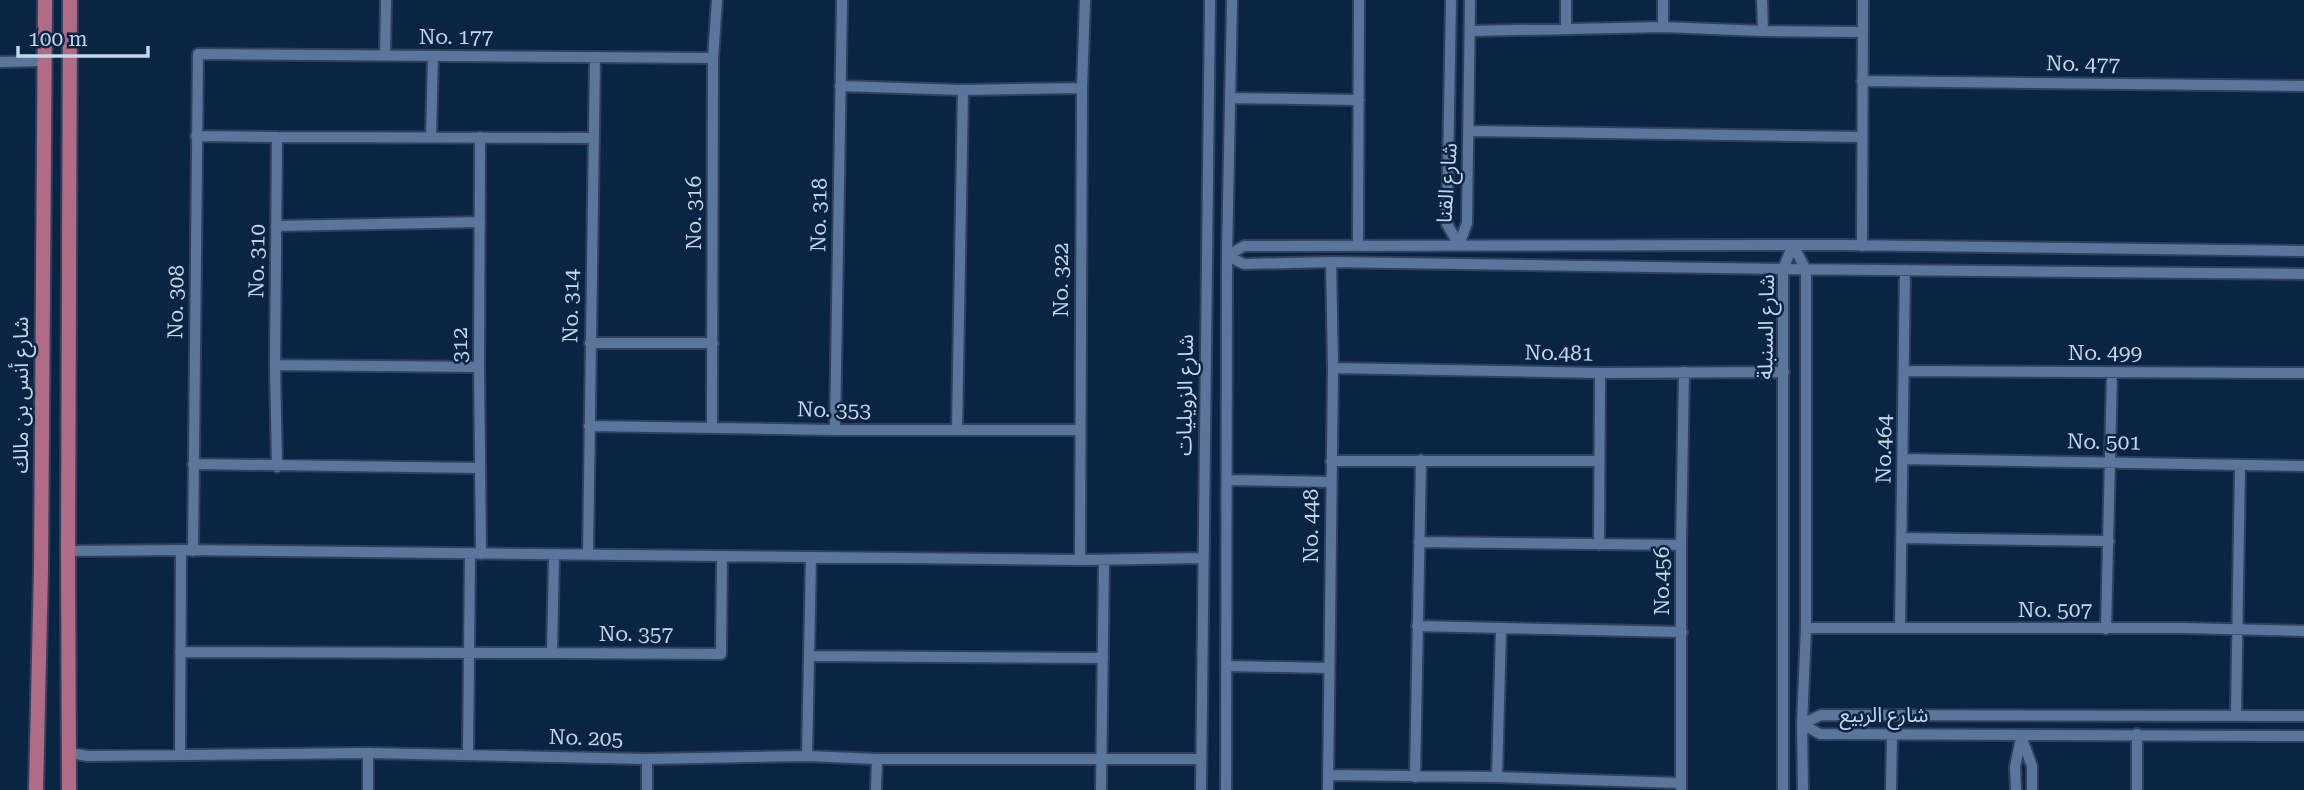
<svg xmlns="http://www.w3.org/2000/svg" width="2304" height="790" viewBox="0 0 2304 790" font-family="'Roboto Serif','Noto Sans Arabic',serif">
	<rect width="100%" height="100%" fill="#0a2444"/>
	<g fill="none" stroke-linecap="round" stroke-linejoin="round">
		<defs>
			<path id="minor" d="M1451,0l-4,224 12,21
				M1762,0l1,31
				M1663,27v-27
				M1566,29v-29
				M1470,31l193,-4 100,4 99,1
				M385,56l1,-56
				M0,62l44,-1
				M1862,81l442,5
				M840,86l123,4 119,-2
				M1230,98l129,2
				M1469,131l393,6
				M196,136l81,1 -2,228 2,102
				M277,137l315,1
				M431,137l2,-81
				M480,137l-1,230 2,187
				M276,226l204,-4
				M1459,245l8,-22 3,-223
				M1793,245l13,25v358l-4,96 1,66
				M1358,246l1,-246
				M1862,246l1,-246
				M1227,256l17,-10 597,-1 463,6
				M1227,256l17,8 87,-2 452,7 521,5
				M590,343h123
				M275,365l204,2
				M1333,368l267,5 184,-1
				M1905,371l399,2
				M589,426l246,4h244
				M712,427l1,-369 4,-58
				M957,429l6,-339
				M835,430l7,-430
				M1903,459l401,7
				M1331,461h267
				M193,464l287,4
				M1228,480l103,2
				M1901,538l208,3
				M1419,542l262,3
				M1599,545l1,-172
				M68,551l113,-1 899,10 123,-2
				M193,551l5,-497 515,4
				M554,555l-2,98 169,1 1,-97
				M588,555l7,-498
				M1080,560l2,-472 3,-88
				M1417,626l265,6
				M1806,628h377l121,3
				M1900,628l5,-358
				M2106,629l6,-257
				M180,652l372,1
				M809,656l294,2
				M1227,666l102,2
				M2236,715l4,-250
				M1802,724l18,10 484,2
				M1802,724l19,-9 483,1
				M2137,734v56
				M2021,736l11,30v24
				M69,753l19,3 280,-3 279,6 160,-3 70,3h324
				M368,753v37
				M180,754l1,-204
				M468,754l2,-200
				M807,756l4,-199
				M1328,775l169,2 184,6
				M1415,777l6,-317
				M1497,777l4,-148
				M647,790v-31
				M876,790l1,-31
				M1101,790l3,-230
				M1201,790l9,-790
				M1226,790l1,-534 5,-256
				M1328,790l5,-422 -2,-106
				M1681,790v-245l3,-173
				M1783,790v-521l10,-24
				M1891,790l1,-57
				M2016,790l-1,-23 6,-29"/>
			<path id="major" d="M36,790l5,-221 4,-569
				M69,790l-1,-239 2,-551"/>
		</defs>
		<use href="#minor" stroke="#33405c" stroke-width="14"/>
		<use href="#major" stroke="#33405c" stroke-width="18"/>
		<use href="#minor" stroke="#5a769d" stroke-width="10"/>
		<use href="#major" stroke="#b26b84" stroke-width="14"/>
	</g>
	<g text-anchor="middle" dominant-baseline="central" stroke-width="5" stroke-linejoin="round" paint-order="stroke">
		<g font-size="21" fill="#c5d5ea" stroke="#0a2444">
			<text x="456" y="37">No. 177</text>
			<text transform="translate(2083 64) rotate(1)">No. 477</text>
			<text transform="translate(1447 183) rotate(-86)">شارع القنا</text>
			<text transform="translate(694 213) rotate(-90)">No. 316</text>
			<text transform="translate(819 215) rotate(-89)">No. 318</text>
			<text transform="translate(257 261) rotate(-89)">No. 310</text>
			<text transform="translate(1061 280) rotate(-90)">No. 322</text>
			<text transform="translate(176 302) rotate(-89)">No. 308</text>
			<text transform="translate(571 306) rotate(-89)">No. 314</text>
			<text transform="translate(1766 327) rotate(-89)">شارع السنبلة</text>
			<text transform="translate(460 345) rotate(-90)">312</text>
			<text transform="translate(1559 353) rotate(1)">No.481</text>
			<text x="2105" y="353">No. 499</text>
			<text transform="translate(21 395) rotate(-90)">شارع أنس بن مالك</text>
			<text transform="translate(1185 395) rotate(-89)">شارع الزويليات</text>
			<text transform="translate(834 410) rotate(1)">No. 353</text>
			<text transform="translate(2104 442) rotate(1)">No. 501</text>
			<text transform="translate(1884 449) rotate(-89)">No.464</text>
			<text transform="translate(1311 526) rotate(-90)">No. 448</text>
			<text transform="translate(1662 581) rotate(-90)">No.456</text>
			<text x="2055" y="610">No. 507</text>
			<text x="636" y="634">No. 357</text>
			<text x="1884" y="715">شارع الربيع</text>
			<text transform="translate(586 738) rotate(2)">No. 205</text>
		</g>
	</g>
	<path d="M18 46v10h130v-10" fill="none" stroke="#c5d5ea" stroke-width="3.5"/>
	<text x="28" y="46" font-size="21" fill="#c5d5ea" stroke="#0a2444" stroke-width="5" paint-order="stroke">100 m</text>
</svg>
